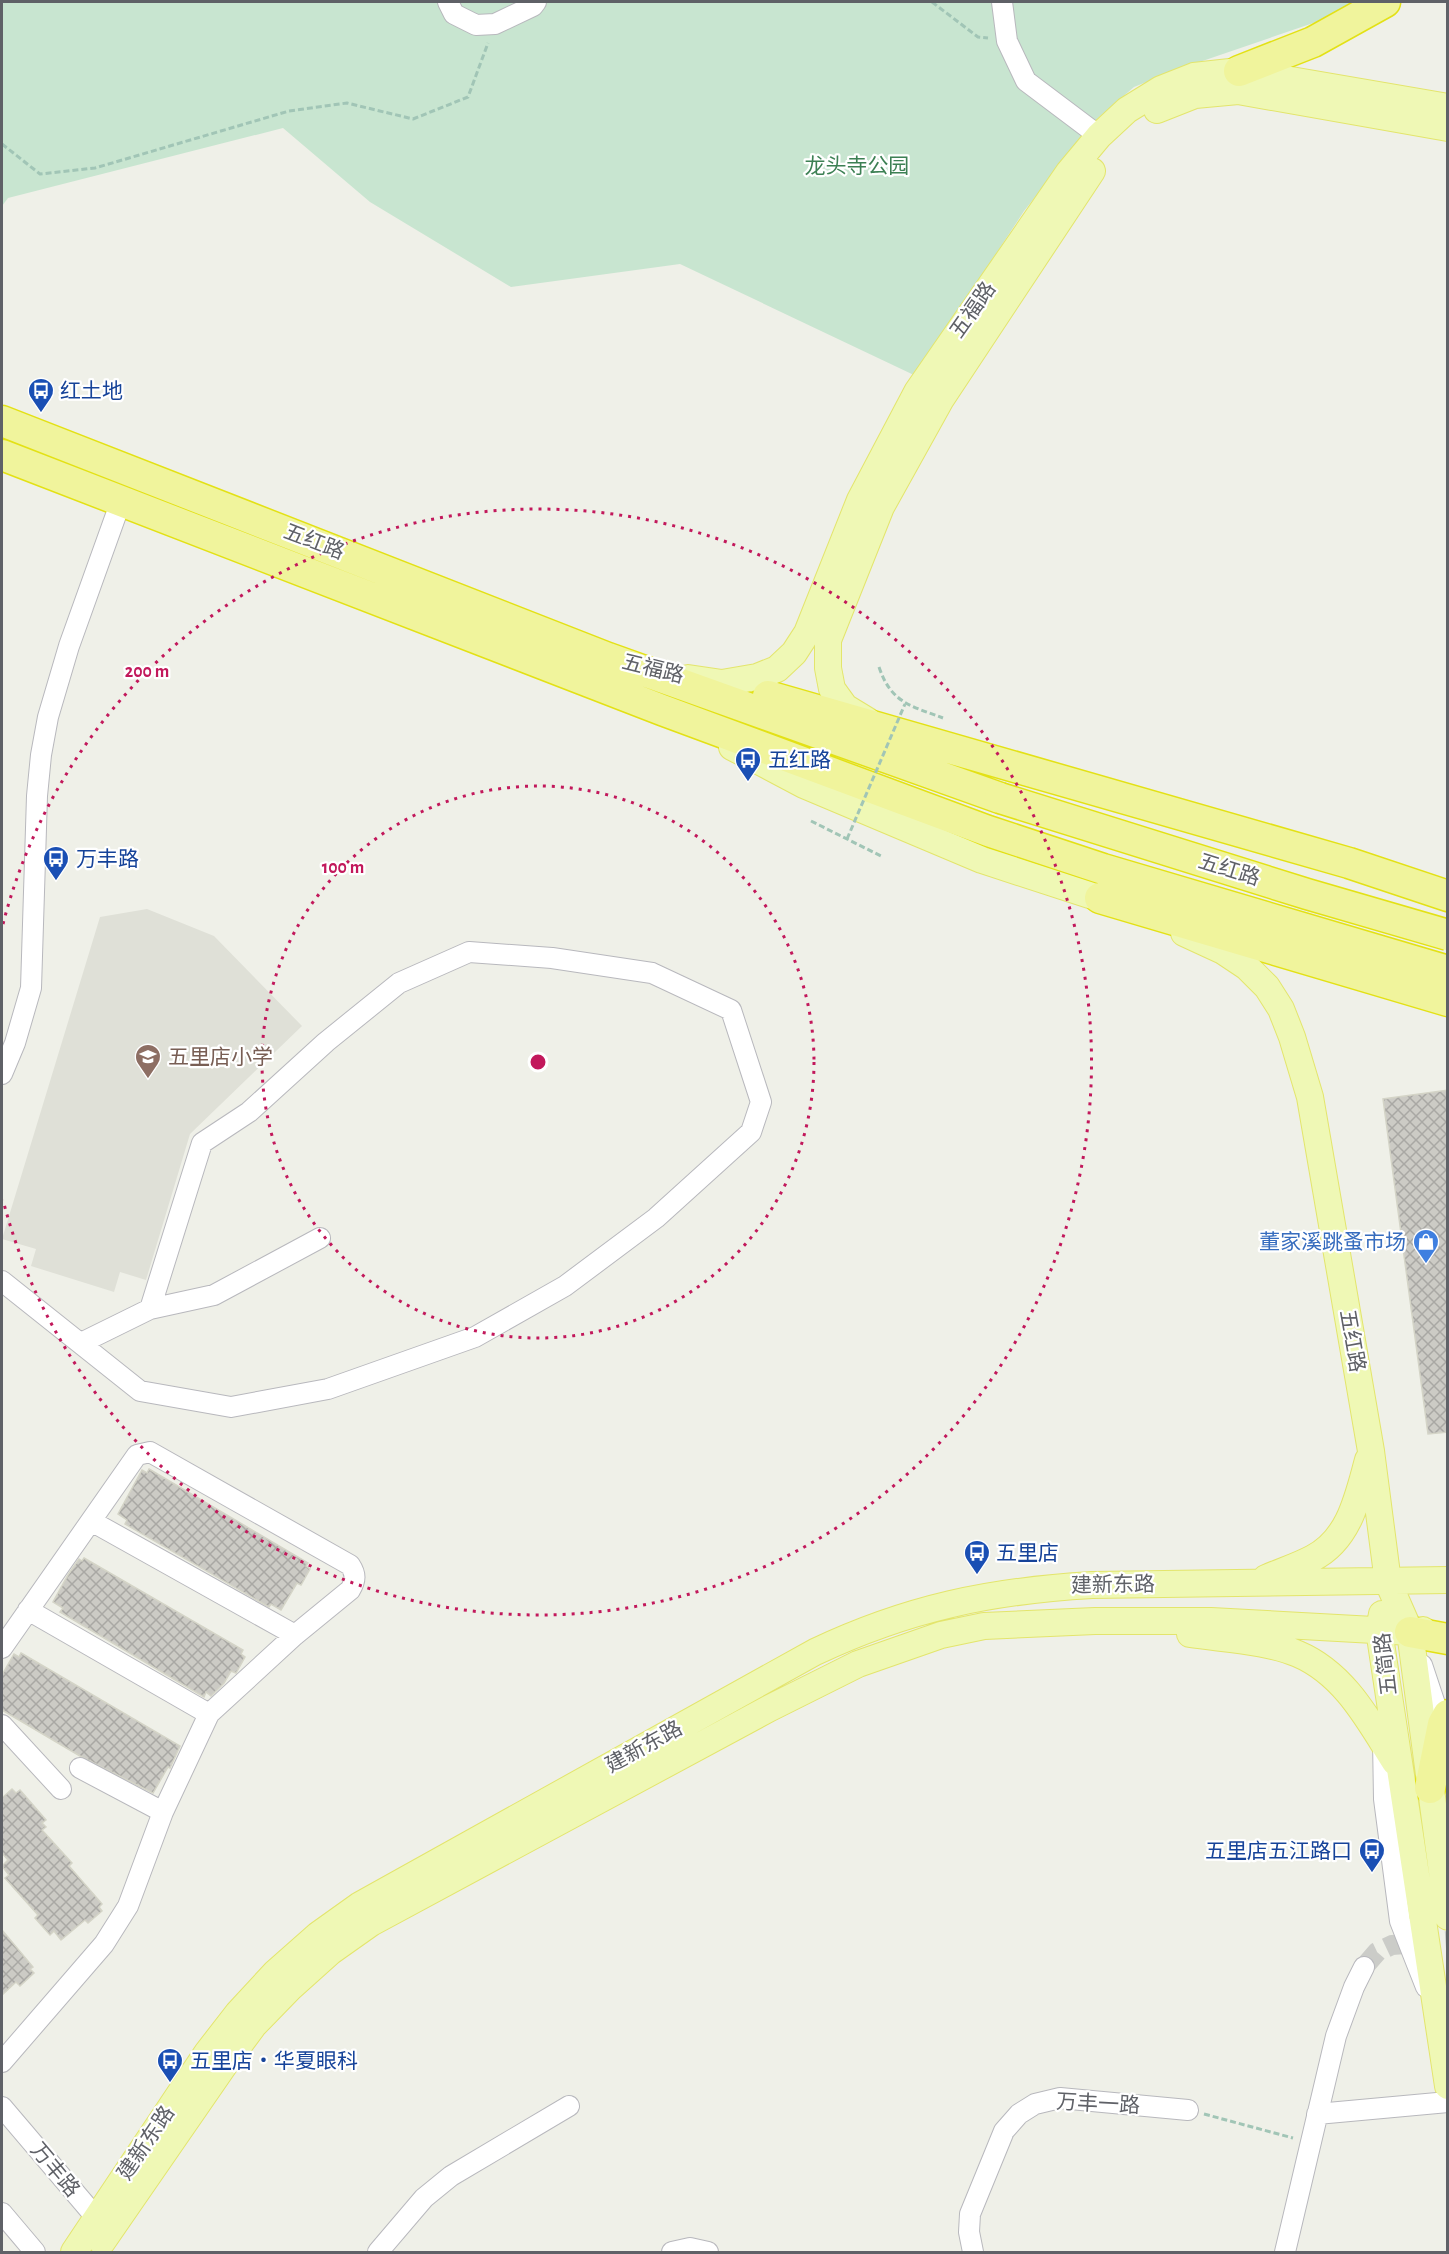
<svg xmlns="http://www.w3.org/2000/svg" width="1449" height="2254" viewBox="0 0 1449 2254" font-family="'Alegreya Sans','Noto Sans SC',sans-serif">
	<defs>
		<pattern id="building-cross-hatch" width="8" height="8" patternUnits="userSpaceOnUse" patternTransform="scale(1.5)"><rect width="8" height="8" fill="#cccbc5"/><path d="M0 0l8 8M0 8l8-8" fill="none" stroke="#a9a8a4"/></pattern>
	</defs>
	<rect width="100%" height="100%" fill="#eff0e8"/>
	<path fill="#dfe0d7" d="M147,909l67,27 88,90 -112,108 -44,146 -26,-8 -6,20 -83,-26 5,-17 -34,-10 98,-322z"/>
	<path fill="#c8e5d0" d="M2,2h1353l-33,18 -143,49 -45,18 -36,31 -74,93 -108,165 -236,-112 -169,23 -141,-85 -87,-74 -275,70 -6,8z"/>
	<path fill="url(#building-cross-hatch)" stroke="#d4d4c7" stroke-width="1.5" d="M1448,1090v342l-20,2 -45,-335z
		M149,1469l159,94 -2,3 4,3 -9,16 -4,-2 -16,27 -10,-6 -2,3 -144,-83 2,-4 -9,-6 24,-44 5,3z
		M84,1558l159,92 -2,4 4,3 -9,16 -5,-2 -7,12 -13,13 -5,-4 -2,5 -144,-85 3,-4 -10,-6 15,-27 11,-16 3,2z
		M21,1653l159,93 -10,22 -2,-1 -15,26 -73,-37 -78,-46v-35l12,-21 5,3z
		M12,1789l4,4 4,-3 26,30 -4,3 4,4 -4,3 30,33 -3,3 33,38 -3,3 3,4 -14,12 -3,-3 -24,20 -7,-9 -4,4 -15,-17 3,-3 -33,-37 4,-3 -7,-9 6,-6 -6,-7v-55z
		M2,1930l31,37 -3,2 4,4 -14,13 -4,-4 -14,13z"/>
	<g fill="none" stroke-linecap="round" stroke-linejoin="round">
		<path stroke="#cbccc8" stroke-width="20" stroke-dasharray="20 10" stroke-linecap="butt" d="M1364,1967l13,-15 15,-7 56,-4"/>
		<defs>
			<path id="minor" d="M448,2l6,12 22,11 19,-1 38,-18 3,-4
				M1002,2l5,39 19,40 73,55
				M2,1074l13,-31 16,-55 6,-192 4,-41 7,-38 21,-71 52,-145
				M2,1281l138,110 91,16 97,-18 147,-52 90,-51 91,-68 95,-86 10,-30 -30,-92 -79,-37 -100,-15 -83,-6 -70,31 -73,59 -77,70 -47,31 -52,166
				M81,1343l69,-34 64,-14 106,-57
				M91,1521l204,114
				M28,1610l181,104
				M2,1648l135,-193 13,-3 200,113c6,9 6,15 0,25l-55,45 -86,79 -46,98 -35,94 -24,38 -102,118
				M1422,1665l22,66
				M2,1725l59,64
				M1383,1740l1,59 16,122 26,66
				M80,1768l83,44
				M2,2107l103,121
				M1317,2114l131,-12
				M2,2213l33,39
				M378,2252l46,-54 27,-22 118,-70
				M672,2252l18,-4 18,4
				M973,2252l-4,-20 1,-18 34,-83 15,-17 16,-10 25,-6 128,12
				M1285,2252l51,-216 18,-49 10,-20"/>
			<path id="major" d="M1157,110l38,-15 43,-4 210,37
				M688,678l34,5 35,-6 20,-8 17,-16 13,-20 53,-133 57,-108 152,-220 30,-36 28,-26 34,-21 33,-13 45,-5 209,36
				M868,721l-23,-14 -13,-18 -4,-21v-28l53,-133 60,-108 151,-228
				M732,747l72,38 178,75 135,44
				M1184,933l39,18 24,16 20,20 14,22 11,28 18,60 61,354 17,131 22,50 38,285
				M1266,1578c16,-7 32,-12 47,-20 37,-19 45,-62 55,-98
				M1382,1614l-3,16 69,456
				M1190,1634c32,5 79,7 108,20 47,20 71,67 97,108
				M102,2242l123,-178 29,-39 37,-38 39,-35 41,-29 399,-215 88,-44 83,-29 43,-9 111,-5h116l199,11 13,-2
				M74,2252l133,-199 31,-40 37,-40 43,-38 42,-30 455,-253c93,-44 175,-61 277,-67l356,-5"/>
			<path id="highway" d="M1239,71l74,-29 72,-40
				M2,421l606,237 392,140
				M2,455l660,255 326,121 115,38 345,102
				M768,696l581,167 99,33
				M1100,898l348,103
				M1410,1632l38,7
				M1430,1788l13,-64 5,-9"/>
		</defs>
		<use href="#minor" stroke="#b8b8bd" stroke-width="22"/>
		<use href="#major" stroke="#e3e56c" stroke-width="28"/>
		<use href="#highway" stroke="#e3e115" stroke-width="33"/>
		<path stroke="#a1c5b6" stroke-width="3" stroke-dasharray="6 3" stroke-linecap="butt" d="M932,2l46,35 10,1
			M2,144l38,30 55,-6 194,-57 58,-8 66,16 55,-22 20,-54
			M879,667c12,36 32,39 64,51
			M811,821l70,35
			M1204,2114l89,24"/>
		<use href="#minor" stroke="#fff" stroke-width="20"/>
		<use href="#major" stroke="#eff8b5" stroke-width="26"/>
		<use href="#highway" stroke="#f0f49c" stroke-width="30"/>
		<defs>
			<path id="highway-bridge" d="M1000,798l307,96 141,41"/>
		</defs>
		<use href="#highway-bridge" stroke="#e3e115" stroke-width="33" stroke-linecap="butt"/>
		<path stroke="#a1c5b6" stroke-width="3" stroke-dasharray="6 3" stroke-linecap="butt" d="M847,839l58,-135"/>
		<use href="#highway-bridge" stroke="#f0f49c" stroke-width="30"/>
	</g>
	<g fill="none" stroke="#c2185b" stroke-width="3" stroke-dasharray="3 6">
		<circle cx="538" cy="1062" r="276"/>
		<path d="M3 924A553 553 0 1 1 3 1200"/>
	</g>
	<defs>
		<symbol id="bus-pin" viewBox="-11 -11 22 30"><path d="M0 17L-7.5 6A9.5 9.5 0 1 1 7.5 6Z" fill="#1a4fb4" stroke="#fff"/><path d="M-5-6H5V4H4V6H2V4H-2V6H-4V4H-5ZM-3.5-4V0h7V-4ZM-3.5 1.2v1.5H-2V1.2ZM2 1.2v1.5H3.5V1.2Z" fill="#fff"/></symbol>
		<symbol id="school-pin" viewBox="-11 -11 22 30"><path d="M0 17L-7.5 6A9.5 9.5 0 1 1 7.5 6Z" fill="#8d6e63" stroke="#fff"/><path d="M0-5L7-2L0 1L-7-2ZM-4 1L0 2.5L4 1V4Q0 6-4 4Z" fill="#fff"/></symbol>
		<symbol id="shop-pin" viewBox="-11 -11 22 30"><path d="M0 17L-7.5 6A9.5 9.5 0 1 1 7.5 6Z" fill="#3f7fe0" stroke="#fff"/><path d="M-5-2.5h2.3a2.7 3.5 0 0 1 5.4 0H5L5.5 6h-11ZM-1.5-2.5h3a1.5 2.3 0 0 0-3 0Z" fill="#fff"/></symbol>
	</defs>
	<g fill-rule="evenodd">
		<use href="#bus-pin" x="26" y="376" width="30" height="40"/>
		<use href="#bus-pin" x="733" y="745" width="30" height="40"/>
		<use href="#bus-pin" x="41" y="844" width="30" height="40"/>
		<use href="#school-pin" x="133" y="1042" width="30" height="40"/>
		<use href="#shop-pin" x="1411" y="1227" width="30" height="40"/>
		<use href="#bus-pin" x="962" y="1538" width="30" height="40"/>
		<use href="#bus-pin" x="1357" y="1836" width="30" height="40"/>
		<use href="#bus-pin" x="155" y="2046" width="30" height="40"/>
	</g>
	<g text-anchor="middle" dominant-baseline="central" stroke-width="4.5" stroke-linejoin="round" paint-order="stroke">
		<g font-size="21" fill="#3d8054" stroke="#fff">
			<text x="857" y="166">龙头寺公园</text>
		</g>
		<g font-size="21" fill="#5f6167" stroke="#fff">
			<text transform="translate(973 310) rotate(-55)">五福路</text>
			<text transform="translate(314 542) rotate(21)">五红路</text>
			<text transform="translate(653 669) rotate(14)">五福路</text>
			<text transform="translate(1229 870) rotate(17)">五红路</text>
			<text transform="translate(1352 1341) rotate(80)">五红路</text>
			<text transform="translate(1113 1585) rotate(-1)">建新东路</text>
			<text transform="translate(1386 1664) rotate(-97)">五简路</text>
			<text transform="translate(644 1747) rotate(-29)">建新东路</text>
			<text transform="translate(1098 2104) rotate(3)">万丰一路</text>
			<text transform="translate(146 2143) rotate(-56)">建新东路</text>
			<text transform="translate(55 2170) rotate(50)">万丰路</text>
		</g>
		<g font-size="21" fill="#164399" stroke="#fff" text-anchor="start">
			<text x="60" y="391">红土地</text>
			<text x="768" y="760">五红路</text>
			<text x="76" y="859">万丰路</text>
			<text x="996" y="1553">五里店</text>
			<text x="1352" y="1851" text-anchor="end">五里店五江路口</text>
			<text x="190" y="2061">五里店‧华夏眼科</text>
		</g>
		<g font-size="21" fill="#785e54" stroke="#fff" text-anchor="start">
			<text x="168" y="1057">五里店小学</text>
		</g>
		<g font-size="21" fill="#366cbe" stroke="#fff" text-anchor="end">
			<text x="1406" y="1242">董家溪跳蚤市场</text>
		</g>
	</g>
	<circle cx="538" cy="1062" r="9" fill="#c2185b" stroke="#fff" stroke-width="3"/>
	<g font-size="18" text-anchor="middle" font-weight="bold" fill="#c2185b" stroke="#fff" stroke-width="4.5" stroke-linejoin="round" paint-order="stroke">
		<text x="147" y="677">200 m</text>
		<text x="343" y="873">100 m</text>
	</g>
	<rect width="1449" height="2254" fill="none" stroke="#5f6167" stroke-width="6"/>
</svg>
